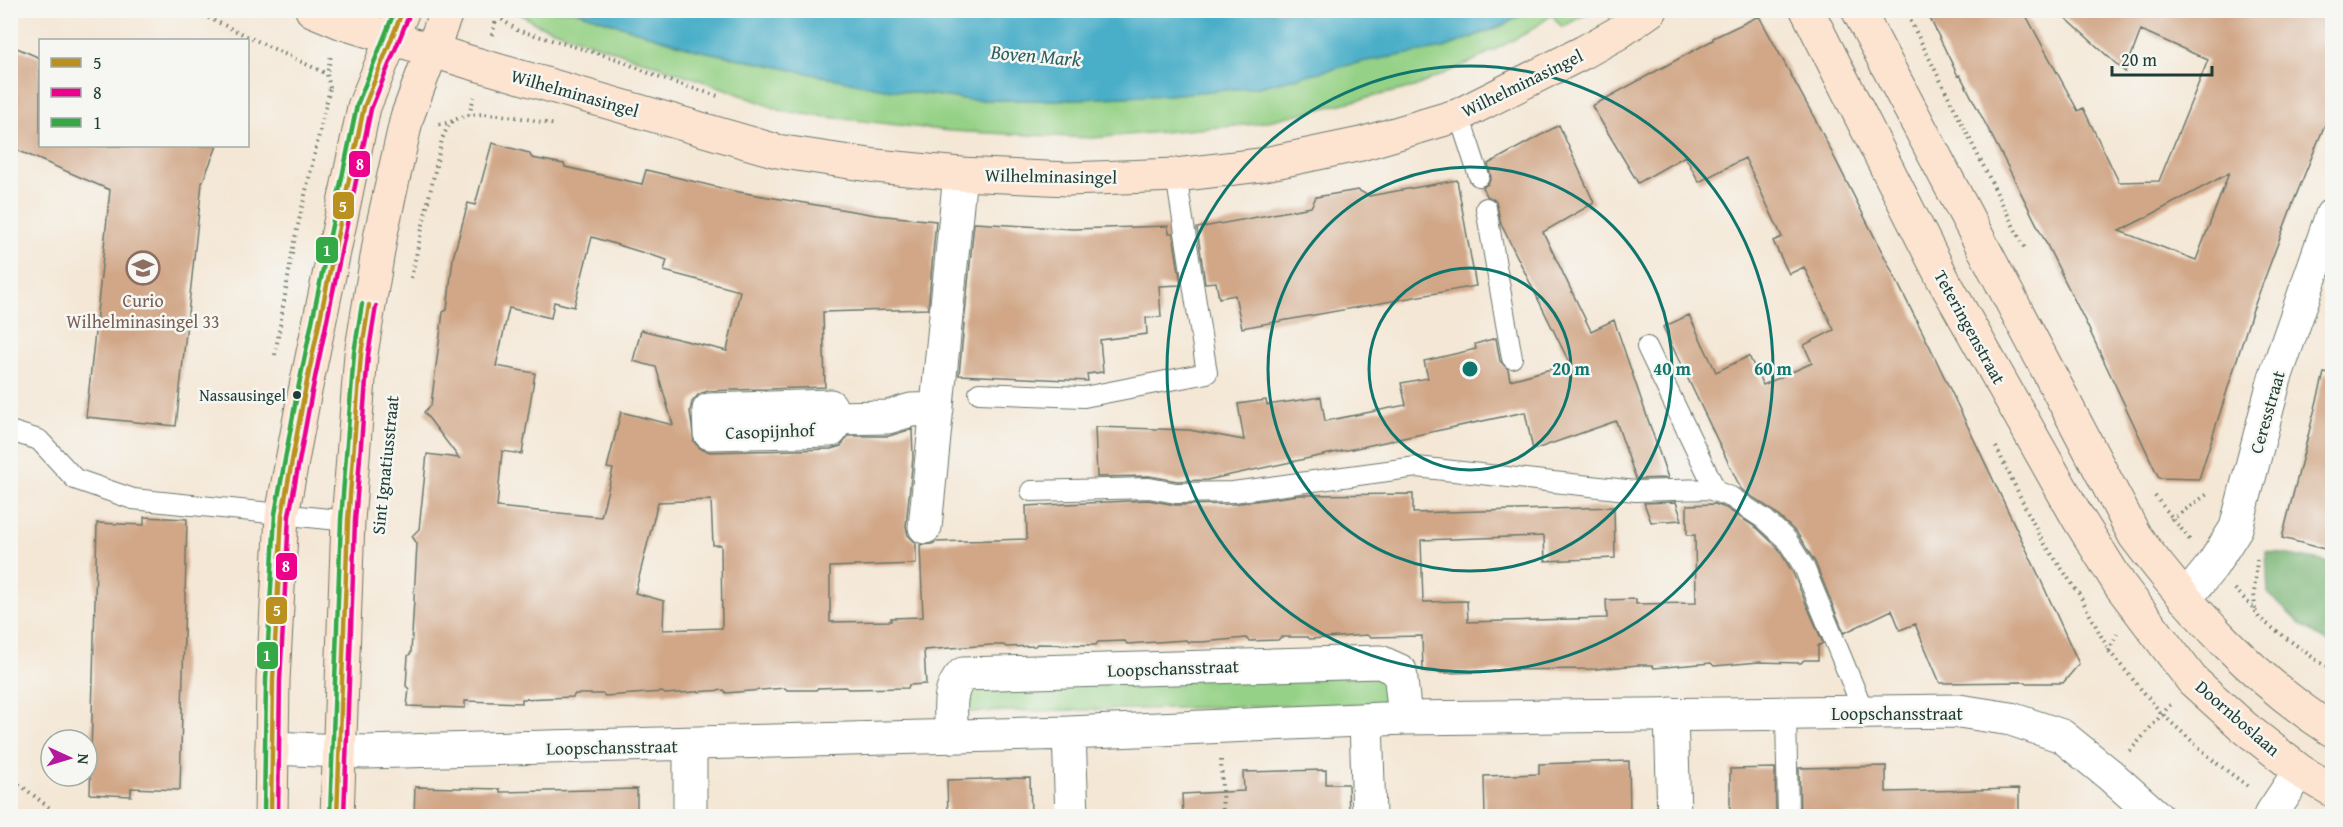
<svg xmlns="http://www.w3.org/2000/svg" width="2343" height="827" viewBox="0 0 2343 827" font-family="'Gentium Book Plus',serif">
	<rect width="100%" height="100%" fill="#f6f6f2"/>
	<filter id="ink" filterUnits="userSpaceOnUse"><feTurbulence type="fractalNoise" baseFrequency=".0167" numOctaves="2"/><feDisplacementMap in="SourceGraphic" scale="12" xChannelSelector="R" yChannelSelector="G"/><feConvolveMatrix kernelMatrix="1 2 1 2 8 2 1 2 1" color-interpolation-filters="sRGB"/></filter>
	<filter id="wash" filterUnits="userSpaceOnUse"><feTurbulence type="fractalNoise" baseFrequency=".008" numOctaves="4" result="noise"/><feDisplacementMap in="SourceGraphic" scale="24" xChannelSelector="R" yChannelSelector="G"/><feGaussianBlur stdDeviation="1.35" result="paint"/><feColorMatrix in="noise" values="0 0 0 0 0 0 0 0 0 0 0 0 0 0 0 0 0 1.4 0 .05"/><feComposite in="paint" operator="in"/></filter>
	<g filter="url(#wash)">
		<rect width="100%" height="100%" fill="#f4e7d5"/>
		<path fill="#95d186" stroke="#5a875d" stroke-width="1.5" d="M516,11h59l118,38 186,39 92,12h84l111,-5 92,-8 103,-25 83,-14 62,-24 21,-13h65l-30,16 -10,-12 -24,17 -53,28 -61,27 -159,37 -163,14 -142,-7 -165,-19 -62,-24 -187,-64z
			M1370,669l18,13v22l-421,8 -1,-19 10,-10z"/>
		<path fill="#78b373" stroke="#4c7854" stroke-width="1.5" d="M2266,551l61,11 5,4v79l-31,-20 -33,-32z"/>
		<path fill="#48aec8" stroke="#34767e" stroke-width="1.5" d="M575,11h952l-21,13 -62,24 -83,14 -103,25 -92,8 -111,5h-84l-92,-12 -186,-39z"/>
		<g id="blocks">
			<path fill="#d1a788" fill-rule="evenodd" d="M1926,10h97l55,101 5,-3 36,74 40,-1 49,-121 -67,-30 -16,42 -68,-62h275v97l-39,96 -41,109 -53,167 -40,-1 -72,-153 -79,-158 -48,-92 -2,1zM2229,173l-33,87 -77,-29 26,-13z
				M1759,16l57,105 114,226 107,225 42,92 -16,19h-36l-1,-1 -86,1 -25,-59 -15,6 -8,-20 -48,23 -29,-71 -18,-29 -25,-23 -31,-21 -78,-162 26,-12 27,57 33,-16 14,29 49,-22 -8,-18 30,-15 -30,-63 -15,7 -16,-33 9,-4 -37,-79 -46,24 -14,-26 -47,27 -46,-77 121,-66v-2z
				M10,45l30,13v88h177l-15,37 -26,243 -90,-9 24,-227 -100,-43z
				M1559,125l35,78 -51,29 48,99 23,-11 54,158 -32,1 -20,-58 -83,29 -8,-38 -318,68 -30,1 -28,-5 -52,1 -2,-50 94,3 55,10 -6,-36 28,-4 1,5 54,-8 4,24 81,-16 -5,-22 27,-5 -4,-17 52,-12 -1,-5 21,-6 4,23 8,8 2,11 60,-16 -69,-140 -5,-23 -9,-5 -4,-9 5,-3 3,-6 -3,-14z
				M492,143l37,10 3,5 32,6 1,3 77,17 4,-14 87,21 143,24 60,6 -8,88 -105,3 2,75 -117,4 -9,3 -7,8 -2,9 4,31 7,7 9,3 121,-3 10,-3 7,-10h41l23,-7 1,28 -7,69 2,9 8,8v21l-86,3v55l61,-1v-3l32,-1 -3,-72 12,-1 4,-2 91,-3 -1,-33 122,-6 28,5 57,-1 66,-9 114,-1v19l201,-6 1,51 -70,3 -1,-25 -123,4 2,62 44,-1 1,21 139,-4 -1,-18 30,-1v5l60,-1 -1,-68h-8v-30l28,-1 11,4 31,20 21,20 15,25 30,70 -5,3v14h-14l-3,3 -42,-1 -45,4 -3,-3 -57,5 -2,-3h-14l-42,4 -94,1 -13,2 -48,1 -3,-2h-15l-1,-35 -52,1 -3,-2 -57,4 -3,-2h-26l-3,3 -29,1 -3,-3 -44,4h-14l-2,-2 -59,4 -2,-3 -27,1 -2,3 -59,-1 -2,2 -29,1 -2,-2h-13l-67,5 2,34 -17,1 -1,3 -60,1 -3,-2 -27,1 -2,2h-29l-2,-2 -59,5 -2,-3 -59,4 -3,-2 -57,4 -2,-2h-28l-2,3 -51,2v4l-57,-2v7l-58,-2 2,-17 -3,-3 2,-30 3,-3 6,-109 -5,-8 7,-7 8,-75 32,4 -35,-46 7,-7 12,-93 4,-2 6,-52 15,-55 7,2zM592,237l75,23 -3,11 76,20 -13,60 -86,-21 -8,31 23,6 17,58 -52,-13 -14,56 6,1 -12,48 -104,-10 5,-56 20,3 13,-81 -39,-7 13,-58 42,10 3,-16 20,5zM711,500l2,45h8l1,83 -59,2 1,-29 -29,-8 23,-91z
				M1457,180l19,106 -234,42 -7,-33 -16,3 -3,-16 -11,1 -8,-55 114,-21 5,-10 42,-7 11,6z
				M974,223l99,6 95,-3 1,7h4l8,52 -22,1 2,31 -15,1 1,16 -47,6 3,32 -16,2 1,7 -129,-6z
				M2324,373l8,1v177l-50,-13z
				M1676,502l6,18 -31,2 -7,-19z
				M144,517l43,2 -7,271 -49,-2v8l-41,-2 7,-271 47,2z
				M1629,761l1,52 -145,3 -1,-40 55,-2v-10z
				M1886,766v26l133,-3v27h-219l-1,-48z
				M1775,768l1,48h-46v-47z
				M1326,770v14h22l1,31 -166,1 -1,-22 62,-3 -1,-19z
				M1030,778l1,38h-83l-1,-36z
				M415,787l85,2v3l137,-3v27h-223z"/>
		</g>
	</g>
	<g filter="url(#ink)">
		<use href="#blocks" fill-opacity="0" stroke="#6a786c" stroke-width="1.5"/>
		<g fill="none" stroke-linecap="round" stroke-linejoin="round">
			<defs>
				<path id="lane" d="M1459,115l20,61
					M1486,208l26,150
					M1647,347l69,144
					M979,393l105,4 123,-24 -31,-198
					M10,431l29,9 36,39 58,20 215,22
					M1031,491l118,-3 27,5 57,-1 184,-25 219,24 73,-2 22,8 33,22 23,21 17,27 60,145
					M1786,714l2,102"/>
				<path id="street" d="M831,418v12l-121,3 -1,-23 121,-4 1,12 57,-1 23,-7 26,-1
					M925,527l35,-353
					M2185,599l27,-33 24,-38 39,-150 57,-163
					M1671,714l3,102
					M1366,720l3,96
					M1069,733l3,83
					M952,736c-1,-23 -6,-45 11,-62l417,-12 20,9 5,47
					M272,748l93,4 704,-19 336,-15 554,-7 52,8 51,17 48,39 46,41
					M690,816v-71
					M2270,816l30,-45"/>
				<path id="secondary" d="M312,10l31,13 126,39 308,89 99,15 84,8 108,5 108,-4 84,-10 101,-21 98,-29 125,-63 34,-19 33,-23
					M1807,10l136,269 135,239 42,67 72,95 52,47 56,44 32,19
					M1858,10l277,526c55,73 119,144 197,194
					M271,816l2,-136 9,-165 22,-119 60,-289 39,-97
					M337,816l11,-295 13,-167 20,-121 26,-116 40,-107"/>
			</defs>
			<use href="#lane" stroke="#6a786c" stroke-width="22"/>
			<use href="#street" stroke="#6a786c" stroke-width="35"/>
			<use href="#secondary" stroke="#6a786c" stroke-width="35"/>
			<path stroke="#6a786c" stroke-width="4" stroke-dasharray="1.5 4.5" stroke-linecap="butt" d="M192,10l135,64
				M1905,10l121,241
				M497,16l20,14 100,29 43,19 58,18
				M492,35l5,-19 -4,-6
				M330,88l-3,-14 4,-19
				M469,115l5,-18
				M439,124c12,0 20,-8 31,-9 27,-3 58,4 85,10
				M411,278l31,-139 5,-11 6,-7
				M275,355l19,-113 36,-154
				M1996,447l44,90 39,57 30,57 53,63 53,48 34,25
				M2155,496l35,44
				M2171,520l38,-27
				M2235,589l20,21 4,8 60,44 13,7
				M2255,609l-1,-16 3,-33
				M2109,651l8,-17
				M2130,751l41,-47
				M1221,760l2,56
				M10,777l50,39"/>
			<use href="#lane" stroke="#fff" stroke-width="20"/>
			<use href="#street" stroke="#fff" stroke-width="33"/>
			<use href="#secondary" stroke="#fde4d1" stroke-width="33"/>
			<defs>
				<path id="bus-1" d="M271,816l2,-136 9,-165 22,-119 60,-289 39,-97
					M337,816l11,-295 13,-167 8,-49"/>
				<path id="bus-2" d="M278,816l2,-136 9,-164 22,-119 60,-288 39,-96
					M344,816l11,-295 13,-166 8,-49"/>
				<path id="bus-3" d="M264,816l2,-136 9,-166 22,-120 60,-289 38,-95
					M330,816l11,-296 13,-167 8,-49"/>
			</defs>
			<use href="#bus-1" stroke="#f6f6f2" stroke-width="9"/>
			<use href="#bus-2" stroke="#f6f6f2" stroke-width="9"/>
			<use href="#bus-3" stroke="#f6f6f2" stroke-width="9"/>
			<use href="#bus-1" stroke="#ba911e" stroke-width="4.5"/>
			<use href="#bus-2" stroke="#ec008c" stroke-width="4.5"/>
			<use href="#bus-3" stroke="#34a945" stroke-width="4.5"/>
		</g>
	</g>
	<g fill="none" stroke="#0f766e" stroke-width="3">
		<circle cx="1470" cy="369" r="101"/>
		<circle cx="1470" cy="369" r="202"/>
		<circle cx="1470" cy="369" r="303"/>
	</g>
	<defs>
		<symbol id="university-ring" viewBox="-11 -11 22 22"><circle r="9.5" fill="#f6f6f2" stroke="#8d6e63" stroke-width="1.5"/><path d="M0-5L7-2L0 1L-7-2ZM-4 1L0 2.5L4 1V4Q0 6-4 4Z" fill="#8d6e63"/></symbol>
	</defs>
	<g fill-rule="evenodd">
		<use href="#university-ring" x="124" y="249" width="38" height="38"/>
	</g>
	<circle fill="#1f3d34" stroke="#f6f6f2" stroke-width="2" cx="297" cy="395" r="5"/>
	<g text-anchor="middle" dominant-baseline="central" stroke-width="5" stroke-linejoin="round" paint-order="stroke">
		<g font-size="16" fill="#1f3d34" stroke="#f6f6f2" text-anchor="end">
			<text x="286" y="395">Nassausingel</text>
		</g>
		<g font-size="18" fill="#1f3d34" stroke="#f6f6f2">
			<text transform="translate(1522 83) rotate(-26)">Wilhelminasingel</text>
			<text transform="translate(575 93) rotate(16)">Wilhelminasingel</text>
			<text transform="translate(1051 176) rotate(1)">Wilhelminasingel</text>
			<text transform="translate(1970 327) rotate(61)">Teteringenstraat</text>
			<text transform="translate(2267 412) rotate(-74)">Ceresstraat</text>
			<text transform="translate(770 431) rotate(-2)">Casopijnhof</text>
			<text transform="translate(385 465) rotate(-84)">Sint Ignatiusstraat</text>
			<text transform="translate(1173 668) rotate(-2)">Loopschansstraat</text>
			<text x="1897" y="713">Loopschansstraat</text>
			<text transform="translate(2238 718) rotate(41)">Doornboslaan</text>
			<text transform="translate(612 747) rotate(-1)">Loopschansstraat</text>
		</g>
		<g font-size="18" fill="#785e54" stroke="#f6f6f2">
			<text x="143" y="300">Curio<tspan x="143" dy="21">Wilhelminasingel 33</tspan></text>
		</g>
		<g font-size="20" font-style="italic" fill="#2b5f60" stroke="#f6f6f2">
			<text transform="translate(1036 55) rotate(5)">Boven Mark</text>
		</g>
	</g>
	<circle cx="1470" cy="369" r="9" fill="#0f766e" stroke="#f6f6f2" stroke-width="3"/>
	<g font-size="18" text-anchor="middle" font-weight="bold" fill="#0f766e" stroke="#f6f6f2" stroke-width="5" stroke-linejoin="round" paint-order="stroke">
		<text x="1571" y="375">20 m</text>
		<text x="1672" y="375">40 m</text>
		<text x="1773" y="375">60 m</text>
	</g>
	<g stroke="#f6f6f2" stroke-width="2">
		<rect x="348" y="150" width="23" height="28" rx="6" fill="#ec008c"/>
		<rect x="332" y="191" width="23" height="29" rx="6" fill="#ba911e"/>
		<rect x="315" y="236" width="24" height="28" rx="6" fill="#34a945"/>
		<rect x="275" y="552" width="23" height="29" rx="6" fill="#ec008c"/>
		<rect x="265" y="596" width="23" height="29" rx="6" fill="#ba911e"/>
		<rect x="256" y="641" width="23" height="29" rx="6" fill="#34a945"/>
	</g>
	<g font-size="16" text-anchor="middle" font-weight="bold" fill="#fff">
		<text x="360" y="170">8</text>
		<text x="343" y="212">5</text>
		<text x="327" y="256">1</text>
		<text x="286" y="572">8</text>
		<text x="277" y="616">5</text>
		<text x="267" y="661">1</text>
	</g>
	<rect width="2343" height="827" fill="none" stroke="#f6f6f2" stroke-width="36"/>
	<rect x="39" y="39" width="210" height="108" fill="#f6f6f2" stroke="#a0aca6" stroke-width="1.5"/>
	<rect x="51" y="58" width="30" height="9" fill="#ba911e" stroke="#a0aca6" stroke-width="1.5"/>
	<text x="93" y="69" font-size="18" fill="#1f3d34">5</text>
	<rect x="51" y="88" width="30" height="9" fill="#ec008c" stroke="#a0aca6" stroke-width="1.5"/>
	<text x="93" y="99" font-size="18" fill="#1f3d34">8</text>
	<rect x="51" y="118" width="30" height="9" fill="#34a945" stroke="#a0aca6" stroke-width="1.5"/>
	<text x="93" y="129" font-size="18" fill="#1f3d34">1</text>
	<g transform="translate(69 758) rotate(94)"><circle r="28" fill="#f6f6f2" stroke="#a0aca6" stroke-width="1.5"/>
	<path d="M0-4.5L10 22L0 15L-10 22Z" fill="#b5179e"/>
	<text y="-9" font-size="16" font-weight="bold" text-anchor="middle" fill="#1f3d34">N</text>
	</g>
	<path d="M2112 66v9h100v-9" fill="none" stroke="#1f3d34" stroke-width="3"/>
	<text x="2121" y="66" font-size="18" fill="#1f3d34" stroke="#f6f6f2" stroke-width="4.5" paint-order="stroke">20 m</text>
</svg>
